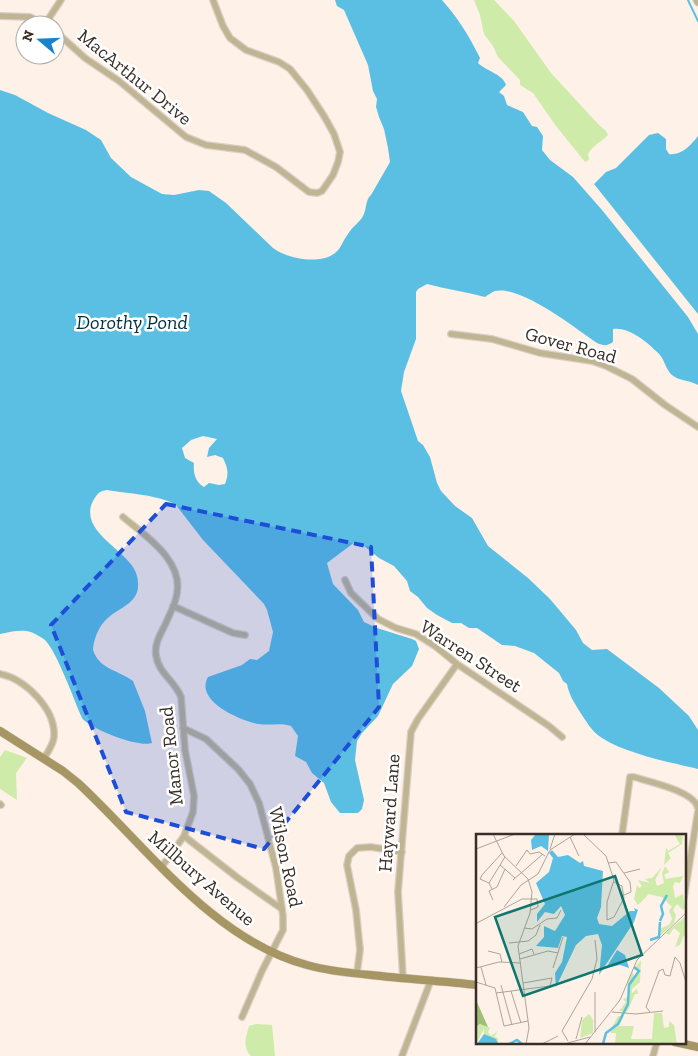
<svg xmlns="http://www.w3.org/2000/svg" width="698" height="1056" viewBox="0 0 698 1056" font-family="'Zilla Slab',serif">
	<rect width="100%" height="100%" fill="#fdf1e8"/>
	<path fill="#ceebaa" d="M474,0h20l20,21 37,52 48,52 7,6 2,4c-7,7 -15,10 -20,19l1,6 -4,2 -29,-36 -23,-33 -13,-8v-5l-22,-23 -5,-11 -9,-12 -4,-19z
		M5,750l22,8 -11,15 1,27 -17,-11v-32z
		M256,1024l16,1 3,31h-24c-9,-9 -5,-19 -2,-30z"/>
	<path fill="#5bbfe3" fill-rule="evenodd" d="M335,0h107c15,17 26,34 36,54l2,4 -2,5c8,8 25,11 28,22l-7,7 5,4 3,9 16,7 9,14 5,1 6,9 -1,14 8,10 23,17 29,33 86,107 10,17v51c-8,-5 -19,-4 -26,-10 -6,-5 -7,-14 -12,-20 -10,-11 -31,-29 -47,-26v13c-6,4 -9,4 -16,1 -21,-14 -76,-58 -102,-52 -3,1 -7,4 -10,6 -19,-5 -39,-8 -58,-13l-9,5 -2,3v47l-12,33 -3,19 17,50 5,4 7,12 7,26 4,8 14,15 17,12 16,28 40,32 22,21 26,31 7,13 9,7 15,-1 52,39 30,28 9,14v39c-29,-7 -71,-15 -96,-31 -10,-6 -16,-17 -22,-26 -6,-10 -11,-17 -13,-28l-4,-3 -4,-8 -25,-20 -19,-7 -13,-1 -25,-17h-8l-8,-5h-9l-15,-8 -10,-7 -9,-11 -8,-6 -3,-10 -13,-15 -15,-8 -15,-12 -9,-4 -28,21 6,21 25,26 6,12 13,6 35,11 4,2 3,8 -7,17 -19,18 -15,32 -16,17 -5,8 -2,19 9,40 -2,9 -4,4h-18l-9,-11 -7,-19 -12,-10 -6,-11 -11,-6 3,-20 -7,-10c-10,-4 -21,0 -32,-2 -18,-3 -65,-23 -51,-47l34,-12 8,-6 7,1 12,-9 4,-19 -6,-22 -3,-6 -61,-64 -27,-35c-20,-11 -47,-11 -69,-15 -8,1 -10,4 -14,11 -16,32 39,50 44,75 7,29 -20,30 -33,46 -6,6 -11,20 -11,28 6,19 25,20 40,31l12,30 7,32c-13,5 -62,-14 -70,-25 -8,-18 -25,-66 -37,-78 -4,-3 -9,-6 -14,-8 -10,-3 -21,0 -31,2v-544l15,5 33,18 38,17 15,10 10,18 20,19 31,17 12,1 25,-5 10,1 17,12 47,45c14,11 48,17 62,5 6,-4 8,-13 13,-19 4,-7 12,-12 15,-18 4,-7 2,-16 8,-21l19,-33 -2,-14 -4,-19 -5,-12 -3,-10 1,-8 -4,-8 -5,-26 -24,-55 -7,-4zM203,436l14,3 -8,9 -2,9 8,-2 8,3c5,10 6,16 2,26l-6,1 -10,-2 -5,4c-9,-5 -11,-15 -10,-24l-9,-5 -3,-10 9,-8z
		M658,133l8,6v10l3,5c12,2 22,-9 29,-18v178l-104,-130 12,-12 10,-4 33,-33z"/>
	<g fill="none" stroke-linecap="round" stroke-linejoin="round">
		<path stroke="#5bbfe3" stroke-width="2" d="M688,0l10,21"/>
		<defs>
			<path id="minor" d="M0,16l30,1 17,8
				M45,24l16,-24
				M55,31l30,27 34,23 67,56 20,8 39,5 31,17 33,25 8,1 5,-2 11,-16 5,-13 2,-10 -6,-18 -10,-18 -17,-26 -17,-21 -11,-7 -33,-12 -16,-12 -7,-12 -10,-26
				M451,334l41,5 48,14 52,8 14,5 26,13 33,26 33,22
				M123,517c25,21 63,45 53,81 -2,9 -7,17 -10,25 -5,10 -12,21 -10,32 2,18 19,26 25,42l4,53 9,46 -1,16 -9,24 -23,32
				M345,580l6,13 27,26 18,9 20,6 19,12 22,18 92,62 13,11
				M173,606l60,27 12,2
				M0,674c25,5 56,35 54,63 -1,8 -6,15 -10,21
				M183,728l23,11 32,30 12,15 9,19 17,65 7,48v14l-21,41 -20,46
				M0,804l1,1
				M622,835l8,-58h4c16,5 60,14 64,31
				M184,836l54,42 44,31
				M684,897l14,-86
				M357,973l3,-23 -4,-40 -9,-45 2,-9 8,-8 14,-1 31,5
				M403,978l-5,-86 13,-160 7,-13 39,-55
				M402,1056l29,-76
				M653,1056l4,-14"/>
			<path id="tertiary" d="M697,0l1,2"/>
			<path id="secondary" d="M0,731l63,40 15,12c68,63 135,157 229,182 21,6 42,8 64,10 35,4 71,6 106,10
				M675,1042l23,5"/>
		</defs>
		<use href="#minor" stroke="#dacec5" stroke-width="8"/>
		<use href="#tertiary" stroke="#dacec5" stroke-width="9"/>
		<use href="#secondary" stroke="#dacec5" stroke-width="9"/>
		<use href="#minor" stroke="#bfb593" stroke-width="5.5"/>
		<use href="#tertiary" stroke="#bfb593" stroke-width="7"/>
		<use href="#secondary" stroke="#a69663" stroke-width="8"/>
	</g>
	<path fill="#1d4ed8" fill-opacity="0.2" stroke="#1d4ed8" stroke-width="4" stroke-dasharray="10 6" stroke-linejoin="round" d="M166,504l205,43 8,160 -115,142 -138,-37 -75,-187z"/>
	<g text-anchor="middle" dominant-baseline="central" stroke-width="5" stroke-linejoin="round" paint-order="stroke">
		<g font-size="19" fill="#392e26" stroke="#fff">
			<text transform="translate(135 77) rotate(39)">MacArthur Drive</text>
			<text transform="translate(571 345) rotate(15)">Gover Road</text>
			<text transform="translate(471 656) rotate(33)">Warren Street</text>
			<text transform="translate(171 756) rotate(-96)">Manor Road</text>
			<text transform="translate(389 813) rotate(-86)">Hayward Lane</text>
			<text transform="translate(286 857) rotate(78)">Wilson Road</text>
			<text transform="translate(202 878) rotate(41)">Millbury Avenue</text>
		</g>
		<g font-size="20" font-style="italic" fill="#002f3e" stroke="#fff">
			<text x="132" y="322">Dorothy Pond</text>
		</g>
	</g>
	<g transform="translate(476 834)">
		<rect width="210" height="210" fill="#fdf1e8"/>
		<path d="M198,0h9l-1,10 -14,9 3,5 -7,7 2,-18 2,4 12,-7zM189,32l4,6 -5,3 2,4 17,-3 -3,7 -5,-1 -2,4 2,12 8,-4 2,14 -2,2 -6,-6 -4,6 3,5 -2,8 -15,14v-8l10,-4 3,-6 -3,-9 3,-3 -10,-10 -14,-3 7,-15 2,7 7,-3 -2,-10zM186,33l-15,29 -9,9 -4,-6 3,-14 2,3 3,-2 -4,-6 12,3 -5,-4 7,-1zM210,82v23l-2,-4 -4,10 -5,2 5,-14 -6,-5 -5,7 -3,-2zM165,126l-1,22 -8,7v4l5,-4 1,5h-3l-8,18 -8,-1 7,-9 -3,-3 5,-2v-17l5,-8 1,6 4,-7 -4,-2zM178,179h8l2,15 5,-1v-6l5,4 3,19h-62l1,-11h-5v-4l7,-13h6l-5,10h15l-3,13h21zM113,180l4,6v13l-13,5 2,-18zM5,190l9,4 -2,4 3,4 7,-5 -4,6 4,1v5l-14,-9v-5l-7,13 -1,-15z" fill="#ceebaa"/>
		<path d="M0,166l12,27 -8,-3 -4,3z" fill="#9fbf74"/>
		<path d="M60,0h13l-1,17 -7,-5 -9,4 -1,-10zM76,16l6,7 10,-2 12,8 3,-2 1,5 19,5 -2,36 -4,11 2,6 13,2 18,-15h5l-1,-3 4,2 -4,12 -35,53 3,-30 -4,-11 -12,2 -10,9 -20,42 -1,-14 7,-11 5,-25 -5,-1 -4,12 -22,-2 8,-9v-11l11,5 10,-16 -4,-9 -7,8 -9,-2 -8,10v-8l8,-10 -9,-21 13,-11 4,-14 -4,-5zM141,116l8,5 4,13 -9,-3 -14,3zM8,200l12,5 2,5h-21z" fill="#5bbfe3"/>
		<path fill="none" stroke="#5bbfe3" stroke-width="2.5" d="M184,87l3,-7 -2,-8 6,-11M174,106l9,-3 1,-15M33,210l8,-4 5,4M127,210l3,-11 12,-9 10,-20 1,-19 10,-14 -5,-4"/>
		<path fill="none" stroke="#afa39a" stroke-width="1" d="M17,0l11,22 24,23 4,13 -2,21 -12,33 11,82 -3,16M107,0l23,22 8,24 -7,22v18l7,-3 10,-19 -2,-12 -8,-4M94,3l9,19M0,15l39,-15M74,15l5,-15M132,29l8,-1 14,20 1,10 -7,3M24,31l15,13M40,32l11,-16 3,4 9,-2 6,4M148,39l16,-4M37,46l30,-26M13,49l-9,-4 2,-4 20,-22M16,55l-3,-6 16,-26M17,66l-4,-9 8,-4 8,-18M28,73l17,-22 17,-11 12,-24 25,-16M1,89l45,-24h15l1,8 -7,3M48,94l8,1 15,-10 10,-1 4,-8M33,109l19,-2 8,-6 4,-10M12,117l12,3 2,8M43,120l13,-5 2,5M44,125l28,-8 10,2M5,133l5,18M0,134l23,-6 22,1M77,134l10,-31M0,148l19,6 9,38 24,-5M25,151l11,40M35,157l10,32M119,158v40M20,159l54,-7 2,-8 -29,5M136,178l24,2 27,-3M174,178l-4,-5 13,-36 4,-2 2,6 5,1 5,-19 5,6 6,19M100,205l6,-22M92,207l-6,-10 30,-52 5,-20 -2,-19M66,210l16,-8M88,210l26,-7M109,210l35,-44 17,-40 49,-47"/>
		<path fill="#0f766e" fill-opacity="0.15" stroke="#0f766e" stroke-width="2.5" d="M139,42l27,79 -119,41 -28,-79z"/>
		<rect width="210" height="210" fill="none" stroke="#392e26" stroke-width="2.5"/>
	</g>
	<g transform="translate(40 40) rotate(289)"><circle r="24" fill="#ffffff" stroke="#b0aba8"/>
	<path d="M0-4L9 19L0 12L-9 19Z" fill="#1982cd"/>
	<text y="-8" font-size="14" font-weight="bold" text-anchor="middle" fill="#392e26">N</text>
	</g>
</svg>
